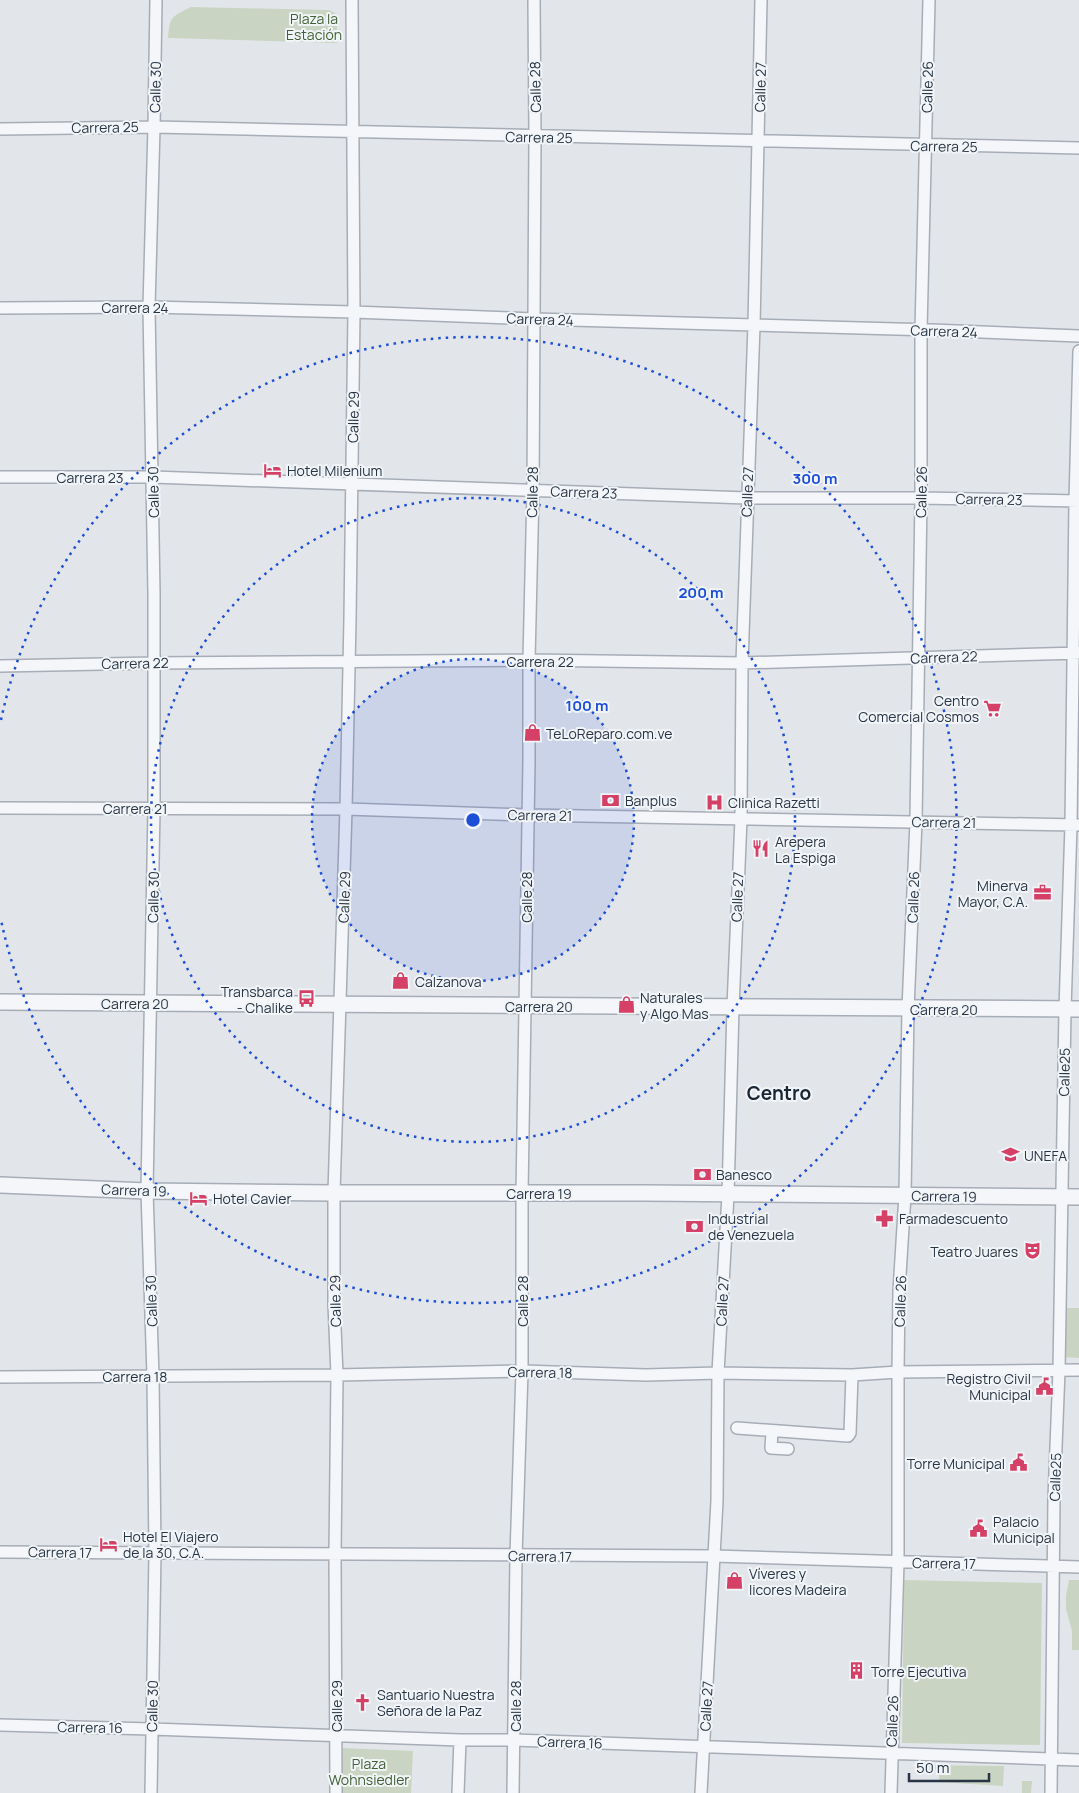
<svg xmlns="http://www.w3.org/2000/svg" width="1079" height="1793" viewBox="0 0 1079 1793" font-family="Manrope,sans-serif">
	<rect width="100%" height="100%" fill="#e2e6eb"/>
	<path fill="#c9d5c2" d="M191,7l138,3 6,3 2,3v27l-169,-5c2,-22 3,-21 23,-31z
		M1064,1308h15v50l-17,-1z
		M904,1580l138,3 -2,162 -138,-2z
		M1069,1580h10v70h-7v-19l-6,-22v-13z
		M343,1748l70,3 -2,42h-69z
		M919,1765l85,1 -1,20 -64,-4v-12l-20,-1z
		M1022,1781h10l-1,12h-9z"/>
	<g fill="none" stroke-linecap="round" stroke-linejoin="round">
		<defs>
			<path id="minor" d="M0,129l154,-2 925,21
				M0,308l149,-1 205,5 180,7 398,11 147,6
				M0,477h153l594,21h174l158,3
				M0,666l154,-3 375,-3 213,3 337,-10
				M0,808l346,1 181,6 551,10
				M0,1377l337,-2 185,-4 124,4 72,-2 134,2 46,-3 181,-2
				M737,1428l111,8 2,-3 2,-58
				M772,1431l-1,17 17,1
				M0,1552l713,4 366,11
				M0,1725l152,4 308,11h54l565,20
				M151,1793l4,-240 -2,-177 -6,-185 7,-383v-214l-5,-287 5,-180 2,-127
				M336,1793l-1,-239 2,-179 -3,-71v-111l12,-384 4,-190 4,-307 -2,-312
				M458,1793l2,-53
				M513,1793l3,-237 6,-185v-178l7,-432v-101l4,-169 2,-354 -1,-137
				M701,1793l16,-292 1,-128 10,-178 5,-188 8,-188 1,-156 12,-338 7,-325
				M891,1793l7,-231v-190l1,-81 6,-96 3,-186 8,-188 5,-323v-168l8,-330
				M1051,1793l3,-295 5,-128 6,-361 6,-184 4,-324 4,-150"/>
			<path id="tertiary" d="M0,1002c360,1 719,6 1079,7
				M0,1185l147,6 187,2h310l435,4"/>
		</defs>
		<use href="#minor" stroke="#a7adb6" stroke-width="14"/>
		<use href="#tertiary" stroke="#a7adb6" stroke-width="18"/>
		<use href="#minor" stroke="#f5f6f9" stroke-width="11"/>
		<use href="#tertiary" stroke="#f5f6f9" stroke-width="15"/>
	</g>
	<circle cx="473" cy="820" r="161" fill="#1d4ed8" fill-opacity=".12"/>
	<g fill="none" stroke="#1d4ed8" stroke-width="2.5" stroke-dasharray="2.5 5">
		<circle cx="473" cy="820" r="161"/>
		<circle cx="473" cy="820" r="322"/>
		<path d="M1 720A483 483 0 1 1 1 920"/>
	</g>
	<defs>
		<symbol id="hotel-bare" viewBox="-9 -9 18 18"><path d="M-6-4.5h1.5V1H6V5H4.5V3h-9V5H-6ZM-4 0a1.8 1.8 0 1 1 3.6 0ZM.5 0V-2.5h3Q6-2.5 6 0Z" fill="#d54166" stroke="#f1f5f8" stroke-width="2.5" paint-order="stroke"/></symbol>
		<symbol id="supermarket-bare" viewBox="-9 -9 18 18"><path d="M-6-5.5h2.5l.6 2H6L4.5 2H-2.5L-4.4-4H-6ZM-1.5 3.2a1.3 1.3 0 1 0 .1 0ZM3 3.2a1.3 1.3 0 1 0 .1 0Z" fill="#d54166" stroke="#f1f5f8" stroke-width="2.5" paint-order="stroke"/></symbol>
		<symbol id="shop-bare" viewBox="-9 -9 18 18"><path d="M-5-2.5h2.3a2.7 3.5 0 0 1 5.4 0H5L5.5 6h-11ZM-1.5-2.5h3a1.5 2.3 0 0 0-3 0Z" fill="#d54166" stroke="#f1f5f8" stroke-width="2.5" paint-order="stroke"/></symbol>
		<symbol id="bank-bare" viewBox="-9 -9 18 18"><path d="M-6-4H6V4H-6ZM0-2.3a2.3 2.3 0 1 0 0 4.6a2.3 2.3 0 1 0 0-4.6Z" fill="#d54166" stroke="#f1f5f8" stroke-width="2.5" paint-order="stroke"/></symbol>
		<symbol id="hospital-bare" viewBox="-9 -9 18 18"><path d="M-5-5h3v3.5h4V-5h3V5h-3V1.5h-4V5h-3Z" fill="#d54166" stroke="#f1f5f8" stroke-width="2.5" paint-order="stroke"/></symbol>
		<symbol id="restaurant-bare" viewBox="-9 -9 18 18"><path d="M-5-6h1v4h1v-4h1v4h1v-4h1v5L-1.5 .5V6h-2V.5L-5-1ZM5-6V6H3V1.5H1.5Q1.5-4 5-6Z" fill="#d54166" stroke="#f1f5f8" stroke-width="2.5" paint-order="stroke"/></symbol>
		<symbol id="office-bare" viewBox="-9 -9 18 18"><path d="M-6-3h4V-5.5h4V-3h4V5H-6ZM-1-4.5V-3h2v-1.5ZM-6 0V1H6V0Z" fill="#d54166" stroke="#f1f5f8" stroke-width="2.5" paint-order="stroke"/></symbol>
		<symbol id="bus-bare" viewBox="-9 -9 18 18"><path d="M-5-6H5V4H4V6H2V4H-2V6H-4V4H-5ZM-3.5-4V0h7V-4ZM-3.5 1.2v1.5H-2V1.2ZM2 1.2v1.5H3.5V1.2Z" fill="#d54166" stroke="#f1f5f8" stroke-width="2.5" paint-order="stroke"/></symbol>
		<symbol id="university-bare" viewBox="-9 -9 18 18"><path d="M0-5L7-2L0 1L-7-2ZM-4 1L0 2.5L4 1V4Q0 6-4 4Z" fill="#d54166" stroke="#f1f5f8" stroke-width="2.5" paint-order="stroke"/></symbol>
		<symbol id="pharmacy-bare" viewBox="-9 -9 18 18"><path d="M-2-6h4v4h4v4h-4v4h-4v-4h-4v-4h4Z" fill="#d54166" stroke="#f1f5f8" stroke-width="2.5" paint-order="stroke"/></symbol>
		<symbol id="theatre-bare" viewBox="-9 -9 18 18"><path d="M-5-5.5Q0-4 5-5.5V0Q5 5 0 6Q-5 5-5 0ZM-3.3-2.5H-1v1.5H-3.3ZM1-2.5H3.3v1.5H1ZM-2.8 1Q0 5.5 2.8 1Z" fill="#d54166" stroke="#f1f5f8" stroke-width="2.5" paint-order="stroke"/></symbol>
		<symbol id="civic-bare" viewBox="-9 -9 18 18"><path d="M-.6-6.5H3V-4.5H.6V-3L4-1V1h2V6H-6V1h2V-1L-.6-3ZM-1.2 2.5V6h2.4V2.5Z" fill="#d54166" stroke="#f1f5f8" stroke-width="2.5" paint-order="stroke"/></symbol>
		<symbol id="building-bare" viewBox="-9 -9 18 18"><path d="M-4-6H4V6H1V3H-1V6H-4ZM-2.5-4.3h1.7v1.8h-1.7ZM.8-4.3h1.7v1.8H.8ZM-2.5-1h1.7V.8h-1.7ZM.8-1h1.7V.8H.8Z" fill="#d54166" stroke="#f1f5f8" stroke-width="2.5" paint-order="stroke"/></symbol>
		<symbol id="church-bare" viewBox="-9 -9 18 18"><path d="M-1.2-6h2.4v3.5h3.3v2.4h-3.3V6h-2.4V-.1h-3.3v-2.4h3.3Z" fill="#d54166" stroke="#f1f5f8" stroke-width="2.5" paint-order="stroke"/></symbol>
	</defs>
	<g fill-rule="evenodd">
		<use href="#hotel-bare" x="260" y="458" width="25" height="25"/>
		<use href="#supermarket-bare" x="980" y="696" width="25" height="25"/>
		<use href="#shop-bare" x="520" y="720" width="25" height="25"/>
		<use href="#bank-bare" x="598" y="788" width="25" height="25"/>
		<use href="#hospital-bare" x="702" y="790" width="25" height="25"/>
		<use href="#restaurant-bare" x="748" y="836" width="25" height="25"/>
		<use href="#office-bare" x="1030" y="880" width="25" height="25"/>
		<use href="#shop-bare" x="388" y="968" width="25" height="25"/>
		<use href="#bus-bare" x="294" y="986" width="25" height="25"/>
		<use href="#shop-bare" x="614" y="992" width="25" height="25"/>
		<use href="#university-bare" x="998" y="1142" width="25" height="25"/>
		<use href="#bank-bare" x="690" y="1162" width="25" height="25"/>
		<use href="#hotel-bare" x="186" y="1186" width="25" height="25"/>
		<use href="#pharmacy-bare" x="872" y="1206" width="25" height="25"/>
		<use href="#bank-bare" x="682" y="1214" width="25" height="25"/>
		<use href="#theatre-bare" x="1020" y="1238" width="25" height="25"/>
		<use href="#civic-bare" x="1032" y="1374" width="25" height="25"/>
		<use href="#civic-bare" x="1006" y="1450" width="25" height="25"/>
		<use href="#civic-bare" x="966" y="1516" width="25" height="25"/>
		<use href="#hotel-bare" x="96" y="1532" width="25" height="25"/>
		<use href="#shop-bare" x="722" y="1568" width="25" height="25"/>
		<use href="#building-bare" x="844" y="1658" width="25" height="25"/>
		<use href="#church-bare" x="350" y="1690" width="25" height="25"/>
	</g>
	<g text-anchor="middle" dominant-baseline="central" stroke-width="4" stroke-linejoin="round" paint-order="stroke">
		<g font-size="14" fill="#416035" stroke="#f1f5f8">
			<text x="314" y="18">Plaza la<tspan x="314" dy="16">Estación</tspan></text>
			<text x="369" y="1763">Plaza<tspan x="369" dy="16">Wohnsiedler</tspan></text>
		</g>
		<g font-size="14" fill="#293544" stroke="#f1f5f8">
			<text transform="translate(155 87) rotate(-89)">Calle 30</text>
			<text transform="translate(535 87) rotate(-91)">Calle 28</text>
			<text transform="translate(760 87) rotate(-89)">Calle 27</text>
			<text transform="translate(927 87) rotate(-89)">Calle 26</text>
			<text transform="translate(105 127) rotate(-1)">Carrera 25</text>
			<text transform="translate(539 137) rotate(1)">Carrera 25</text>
			<text transform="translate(944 146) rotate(1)">Carrera 25</text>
			<text x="135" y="307">Carrera 24</text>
			<text transform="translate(540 319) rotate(2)">Carrera 24</text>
			<text transform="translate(944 331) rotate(2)">Carrera 24</text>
			<text transform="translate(353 417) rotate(-89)">Calle 29</text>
			<text x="90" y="477">Carrera 23</text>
			<text transform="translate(153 492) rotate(-91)">Calle 30</text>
			<text transform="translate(532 492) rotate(-89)">Calle 28</text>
			<text transform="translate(584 492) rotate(2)">Carrera 23</text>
			<text transform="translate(747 492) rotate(-88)">Calle 27</text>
			<text transform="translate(921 492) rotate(-89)">Calle 26</text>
			<text transform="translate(989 499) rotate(1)">Carrera 23</text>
			<text transform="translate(944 657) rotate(-2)">Carrera 22</text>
			<text x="540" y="661">Carrera 22</text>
			<text transform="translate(135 663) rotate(-1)">Carrera 22</text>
			<text x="135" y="808">Carrera 21</text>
			<text transform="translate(540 815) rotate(1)">Carrera 21</text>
			<text transform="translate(944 822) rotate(1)">Carrera 21</text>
			<text transform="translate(153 897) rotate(-89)">Calle 30</text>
			<text transform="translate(344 897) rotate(-88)">Calle 29</text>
			<text transform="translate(526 897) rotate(-90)">Calle 28</text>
			<text transform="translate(737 897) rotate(-88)">Calle 27</text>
			<text transform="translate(913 897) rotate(-88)">Calle 26</text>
			<text x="135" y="1003">Carrera 20</text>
			<text x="539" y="1006">Carrera 20</text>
			<text x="944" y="1009">Carrera 20</text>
			<text transform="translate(1064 1072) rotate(-89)">Calle25</text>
			<text transform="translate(134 1190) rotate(2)">Carrera 19</text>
			<text x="539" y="1193">Carrera 19</text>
			<text transform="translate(944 1196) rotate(1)">Carrera 19</text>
			<text transform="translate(151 1301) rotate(-92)">Calle 30</text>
			<text transform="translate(335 1301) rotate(-91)">Calle 29</text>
			<text transform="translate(522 1301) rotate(-90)">Calle 28</text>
			<text transform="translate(722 1301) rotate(-87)">Calle 27</text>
			<text transform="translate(900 1301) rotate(-88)">Calle 26</text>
			<text transform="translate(540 1372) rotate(1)">Carrera 18</text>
			<text x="135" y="1376">Carrera 18</text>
			<text transform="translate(1055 1477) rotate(-88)">Calle25</text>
			<text transform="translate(60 1552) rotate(1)">Carrera 17</text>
			<text transform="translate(540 1556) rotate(1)">Carrera 17</text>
			<text transform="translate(944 1563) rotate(1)">Carrera 17</text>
			<text transform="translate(152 1706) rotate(-89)">Calle 30</text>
			<text transform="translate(336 1706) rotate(-90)">Calle 29</text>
			<text transform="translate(515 1706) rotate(-90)">Calle 28</text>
			<text transform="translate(706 1706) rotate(-87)">Calle 27</text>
			<text transform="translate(892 1721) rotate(-88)">Calle 26</text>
			<text transform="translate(90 1727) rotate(1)">Carrera 16</text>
			<text transform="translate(570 1742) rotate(2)">Carrera 16</text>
		</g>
		<g font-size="14" fill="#293544" stroke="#f1f5f8" text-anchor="start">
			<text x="287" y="470">Hotel Milenium</text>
			<text x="979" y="700" text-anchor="end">Centro<tspan x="979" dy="16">Comercial Cosmos</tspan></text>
			<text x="546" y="733">TeLoReparo.com.ve</text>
			<text x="625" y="800">Banplus</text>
			<text x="728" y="802">Clinica Razetti</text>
			<text x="775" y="841">Arepera<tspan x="775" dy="16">La Espiga</tspan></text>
			<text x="1028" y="885" text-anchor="end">Minerva<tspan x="1028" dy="16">Mayor, C.A.</tspan></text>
			<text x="415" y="981">Calzanova</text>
			<text x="293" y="991" text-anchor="end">Transbarca<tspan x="293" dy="16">- Chalike</tspan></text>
			<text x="640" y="997">Naturales<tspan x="640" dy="16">y Algo Mas</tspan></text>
			<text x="1024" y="1155">UNEFA</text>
			<text x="716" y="1174">Banesco</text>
			<text x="213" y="1198">Hotel Cavier</text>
			<text x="708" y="1218">Industrial<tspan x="708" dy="16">de Venezuela</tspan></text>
			<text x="899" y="1218">Farmadescuento</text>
			<text x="1018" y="1251" text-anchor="end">Teatro Juares</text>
			<text x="1031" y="1378" text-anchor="end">Registro Civil<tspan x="1031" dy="16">Municipal</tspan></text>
			<text x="1005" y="1463" text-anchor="end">Torre Municipal</text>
			<text x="993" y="1521">Palacio<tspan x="993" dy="16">Municipal</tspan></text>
			<text x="123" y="1536">Hotel El Viajero<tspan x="123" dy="16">de la 30, C.A.</tspan></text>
			<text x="749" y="1573">Víveres y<tspan x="749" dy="16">licores Madeira</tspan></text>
			<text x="871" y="1671">Torre Ejecutiva</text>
			<text x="377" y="1694">Santuario Nuestra<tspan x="377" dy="16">Señora de la Paz</tspan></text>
		</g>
		<g font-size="19" font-weight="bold" fill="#1b2634" stroke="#f1f5f8">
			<text x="779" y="1093">Centro</text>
		</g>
	</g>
	<circle cx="473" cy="820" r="8" fill="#1d4ed8" stroke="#f1f5f8" stroke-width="2.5"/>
	<g font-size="15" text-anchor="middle" font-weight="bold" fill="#1d4ed8" stroke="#f1f5f8" stroke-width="4" stroke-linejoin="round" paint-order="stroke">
		<text x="815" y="484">300 m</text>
		<text x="701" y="598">200 m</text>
		<text x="587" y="711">100 m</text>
	</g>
	<path d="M909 1773v8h80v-8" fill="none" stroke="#293544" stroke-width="2.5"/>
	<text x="916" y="1773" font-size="15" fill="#293544" stroke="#f1f5f8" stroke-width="4" paint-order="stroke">50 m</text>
</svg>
